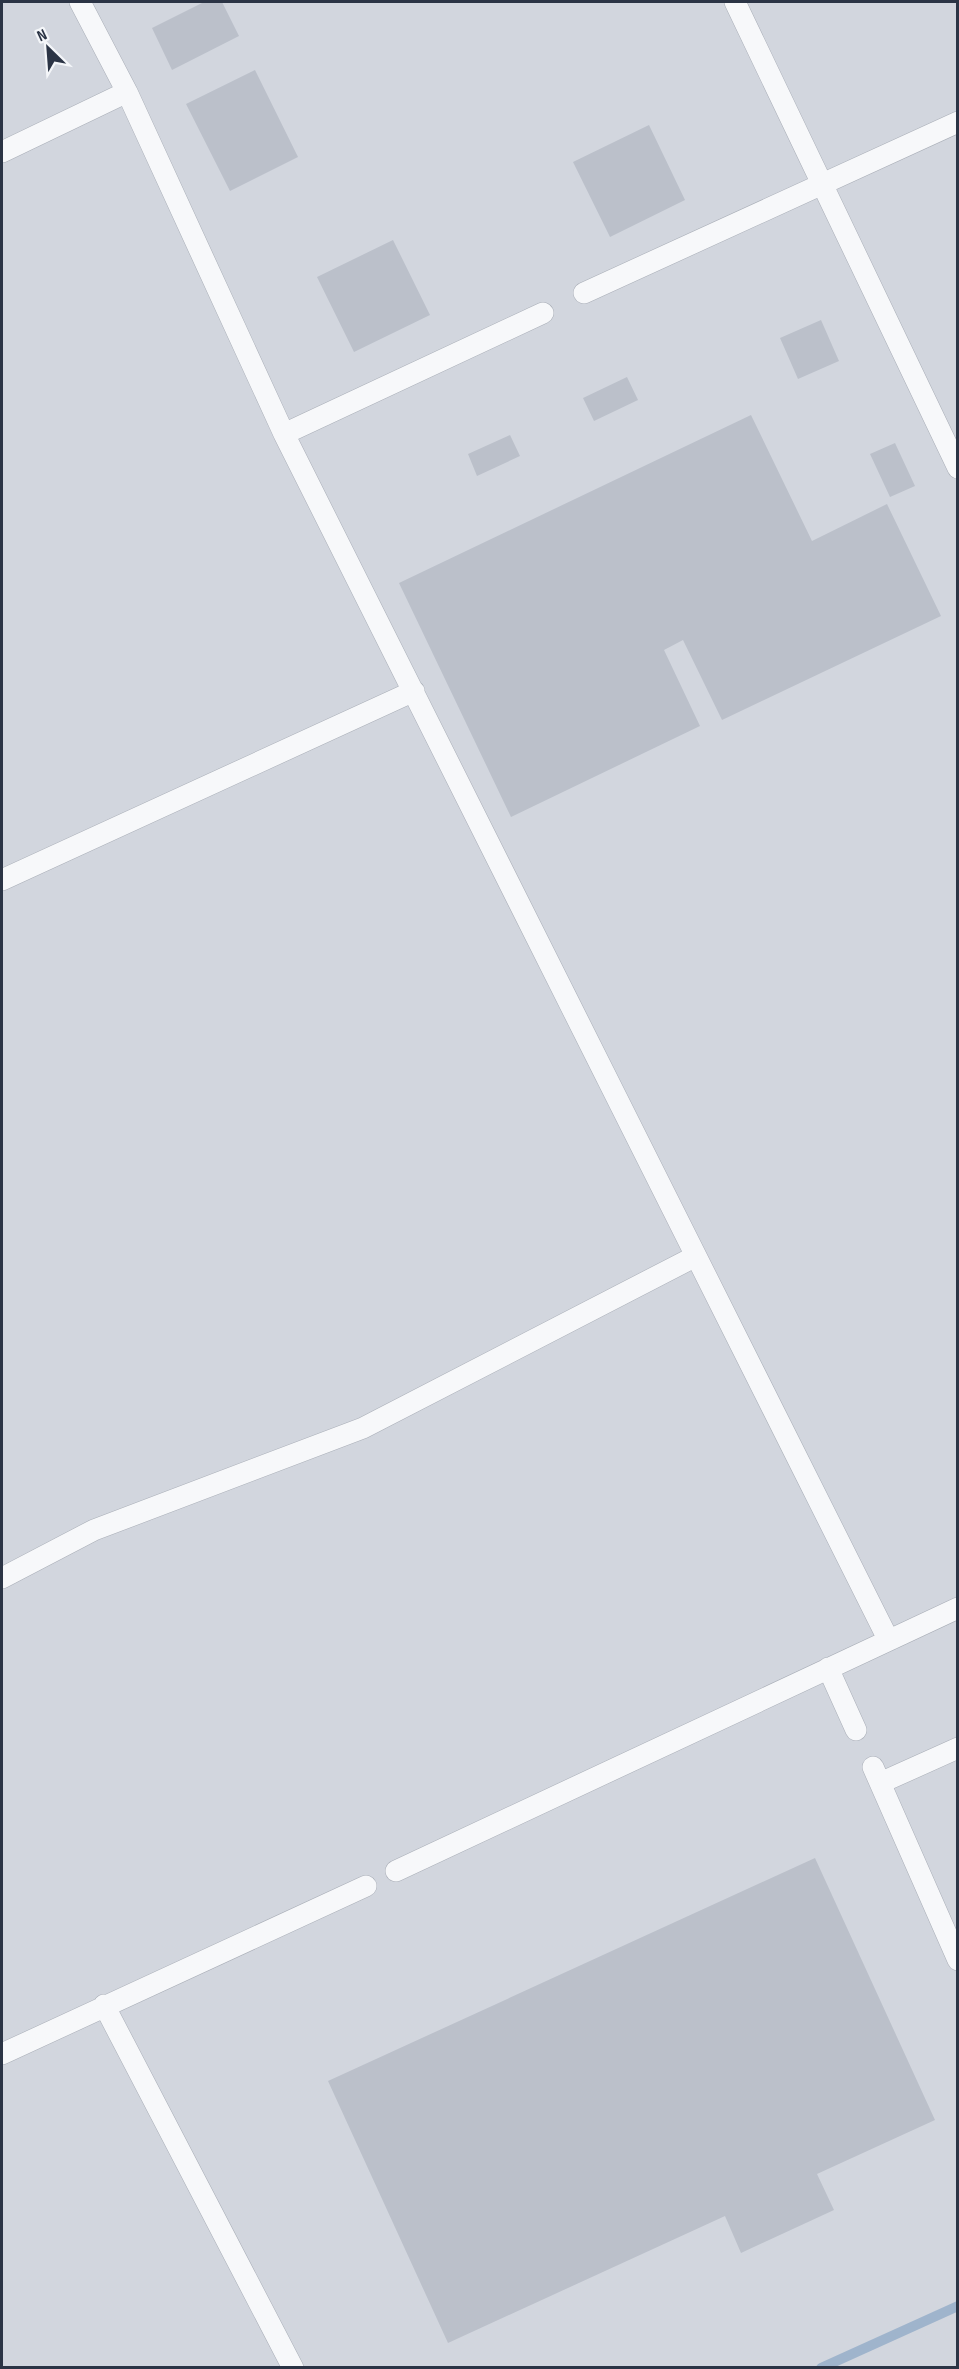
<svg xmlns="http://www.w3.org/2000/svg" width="959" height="2369" viewBox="0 0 959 2369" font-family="'Sofia Sans Condensed',sans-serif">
	<rect width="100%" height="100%" fill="#e4e7ec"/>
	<path fill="#d2d6de" d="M2,2h955v2365h-955z"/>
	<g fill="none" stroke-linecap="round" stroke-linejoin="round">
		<path stroke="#9fb4cc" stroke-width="10" d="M821,2368l137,-62"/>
	</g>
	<path fill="#bbc0ca" d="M204,2h18l17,34 -67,34 -20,-42z
		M255,70l43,87 -68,34 -44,-87z
		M649,125l36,75 -75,37 -37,-75z
		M393,240l37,75 -76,37 -37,-75z
		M821,320l18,41 -41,18 -18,-41z
		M627,377l11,23 -44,21 -11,-23z
		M751,415l61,126 75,-37 54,112 -219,104 -39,-80 -19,10 36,76 -189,91 -112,-234z
		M510,435l10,21 -43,20 -9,-22z
		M895,443l20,43 -25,11 -20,-43z
		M815,1858l120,262 -118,54 17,36 -93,43 -16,-37 -277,127 -120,-262z"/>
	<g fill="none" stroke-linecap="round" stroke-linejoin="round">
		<defs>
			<path id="service" d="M80,2l47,90 157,342 604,1205
				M735,2l223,466
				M2,152l125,-60
				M584,293l374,-171
				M284,434l259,-121
				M2,880l412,-189
				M2,1578l92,-48 269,-102 333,-172
				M828,1668l28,62
				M873,1767l85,193
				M880,1783l78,-35
				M396,1871l562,-263
				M104,2005l189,363
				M2,2054l364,-168"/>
		</defs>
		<use href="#service" stroke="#a9aeb7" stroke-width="22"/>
		<use href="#service" stroke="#f7f8fa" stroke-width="21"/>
	</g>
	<rect width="959" height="2369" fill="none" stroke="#2b3445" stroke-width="6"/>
	<g transform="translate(48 48) rotate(335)" stroke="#f4f6f9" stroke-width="4.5" paint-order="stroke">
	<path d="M0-4.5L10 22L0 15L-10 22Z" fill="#2b3445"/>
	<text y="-9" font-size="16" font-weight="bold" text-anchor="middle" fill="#2b3445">N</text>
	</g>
</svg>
